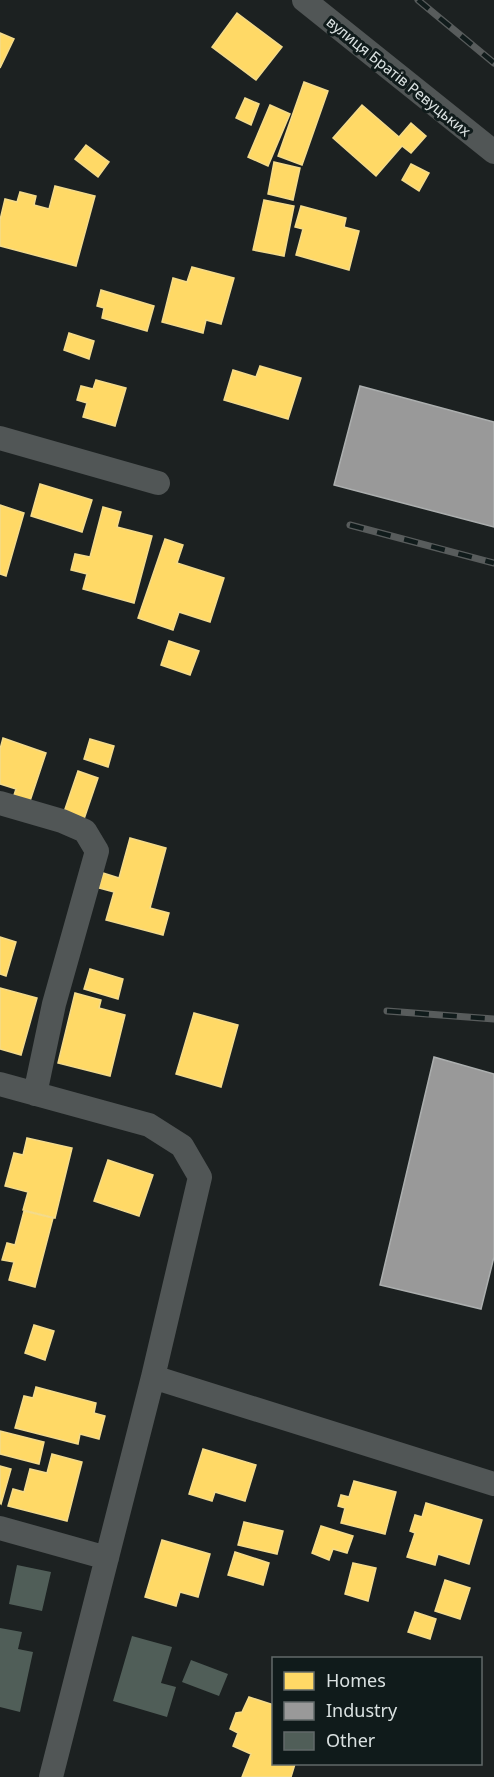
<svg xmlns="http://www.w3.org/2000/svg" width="494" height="1777" viewBox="0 0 494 1777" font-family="'Noto Sans',sans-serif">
	<rect width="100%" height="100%" fill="#1c2121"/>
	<path fill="#ffd966" stroke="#f4db8b" stroke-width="1.5" d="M237,13l45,34 -26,33 -44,-33z
		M0,33l14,6 -14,29z
		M304,82l24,9 -26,74 -24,-9z
		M245,98l14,6 -8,21 -15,-7z
		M270,105l20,9 -22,52 -20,-9z
		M362,105l37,32 12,-14 15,13 -15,17 -9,-7 -26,30 -43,-38z
		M86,145l23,17 -11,15 -23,-18z
		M274,162l26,6 -7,32 -25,-6z
		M411,164l18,9 -10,18 -17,-11z
		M55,186l40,10 -19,70 -76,-20v-26l5,-21 12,3 3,-10 16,4 -2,9 15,4z
		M264,200l30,6 -10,50 -31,-6z
		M301,206l45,12 -2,9 15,4 -10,39 -53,-15 7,-26 -8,-2z
		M192,267l42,11 -13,46 -15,-4 -3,13 -41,-11 11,-44 14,4z
		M101,290l53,16 -7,25 -45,-13 2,-10 -7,-2z
		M69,333l25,8 -5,18 -25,-9z
		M260,366l41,12 -13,41 -64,-19 9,-30 23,7z
		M96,380l30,8 -11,38 -32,-9 4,-14 -10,-3 4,-14 12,3z
		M40,484l52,16 -10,32 -51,-16z
		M0,505l24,8 -18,63 -6,-2z
		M103,507l18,5 -4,15 35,9 -18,67 -51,-14 4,-15 -16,-4 4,-16 15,3z
		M165,539l18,6 -6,18 47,15 -14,44 -31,-10 -6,18 -35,-12z
		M169,641l30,10 -9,24 -29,-10z
		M3,738l43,15 -17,51 -16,-6 3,-9 -16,-5v-35z
		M90,739l24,7 -6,21 -24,-8z
		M78,771l20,7 -14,41 -20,-7z
		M130,838l36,10 -16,60 19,5 -6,22 -57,-15 8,-28 -15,-4 4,-15 16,5z
		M0,937l16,5 -10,34 -6,-2z
		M90,969l33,10 -5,20 -34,-10z
		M0,988l37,10 -16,57 -21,-6z
		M75,993l26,7 -2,8 26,7 -15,61 -52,-13z
		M194,1013l44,12 -17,62 -45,-13z
		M27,1138l45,10 -17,70 -32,-8 5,-18 -23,-6 9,-33 9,2z
		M108,1160l45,15 -14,41 -45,-15z
		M24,1211l29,7 -18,69 -26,-7 5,-18 -12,-2 5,-17 8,2z
		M34,1325l20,6 -9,29 -20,-7z
		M36,1387l60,16 -2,10 11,3 -6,23 -19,-5 -2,10 -63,-16 9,-32 9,2z
		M0,1431l44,11 -5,22 -39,-10z
		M203,1449l53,16 -11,36 -30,-9 -3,9 -23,-7z
		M52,1454l30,8 -15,59 -59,-15 5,-17 11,3 6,-23 17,4z
		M0,1466l11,3 -10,35 -1,-1z
		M354,1481l42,11 -11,42 -44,-11 4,-15 -7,-2 3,-11 8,2z
		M426,1503l56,17 -13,44 -31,-10 -3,11 -28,-8 8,-24 -5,-2 5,-16 7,2z
		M244,1522l39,9 -6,23 -39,-9z
		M321,1526l32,10 -6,17 -14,-4 -4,11 -17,-7z
		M162,1540l48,14 -12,43 -18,-5 -4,14 -31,-9z
		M235,1552l34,11 -6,22 -35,-10z
		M353,1563l23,5 -8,33 -23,-7z
		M445,1580l25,8 -10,31 -25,-8z
		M415,1612l21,7 -6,20 -22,-7z
		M249,1697l25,8v59h21l-4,13h-49l9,-23 -18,-8 5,-13 -8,-4 6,-16 6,-1z"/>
	<path fill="#999" stroke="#acafaf" stroke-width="1.5" d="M360,386l134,36v105l-160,-42z
		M434,1057l60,17v183l-13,52 -101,-24z"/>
	<path fill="#505e58" d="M17,1565l34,7 -9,39 -33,-7z
		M0,1628l22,4 -4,17 15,3 -13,60 -20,-5z
		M132,1636l40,11 -11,36 15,4 -9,30 -54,-16z
		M191,1660l37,14 -9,22 -37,-14z"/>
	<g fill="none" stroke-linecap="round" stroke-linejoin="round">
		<path stroke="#515656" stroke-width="24" d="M304,0l190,152
			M0,438l158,45
			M0,803l62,18 23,10 12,20 -43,153 -19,90
			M0,1084l149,41 33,21 18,31 -47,200 -102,400
			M153,1377l341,107
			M0,1528l107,30"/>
		<defs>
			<path id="rail" d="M418,0l76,63
				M350,525l144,38
				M387,1011l107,8"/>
		</defs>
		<use href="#rail" stroke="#585c5c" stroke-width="7"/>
		<use href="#rail" stroke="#101b1b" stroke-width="4.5" stroke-dasharray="14" stroke-linecap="butt"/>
	</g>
	<g text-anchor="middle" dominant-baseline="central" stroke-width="6" stroke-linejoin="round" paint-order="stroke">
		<g font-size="15" fill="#dae1e1" stroke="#101b1b">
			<text transform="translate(399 76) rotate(39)">вулиця Братів Ревуцьких</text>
		</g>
	</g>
	<rect x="272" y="1657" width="210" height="108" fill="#101b1b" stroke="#616a6a" stroke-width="1.5"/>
	<rect x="284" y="1672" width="30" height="18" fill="#ffd966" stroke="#616a6a" stroke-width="1.5"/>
	<text x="326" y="1687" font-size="18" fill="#dae1e1">Homes</text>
	<rect x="284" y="1702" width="30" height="18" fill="#999999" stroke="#616a6a" stroke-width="1.5"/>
	<text x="326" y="1717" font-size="18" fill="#dae1e1">Industry</text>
	<rect x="284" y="1732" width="30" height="18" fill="#505e58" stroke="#616a6a" stroke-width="1.5"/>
	<text x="326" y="1747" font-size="18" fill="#dae1e1">Other</text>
</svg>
